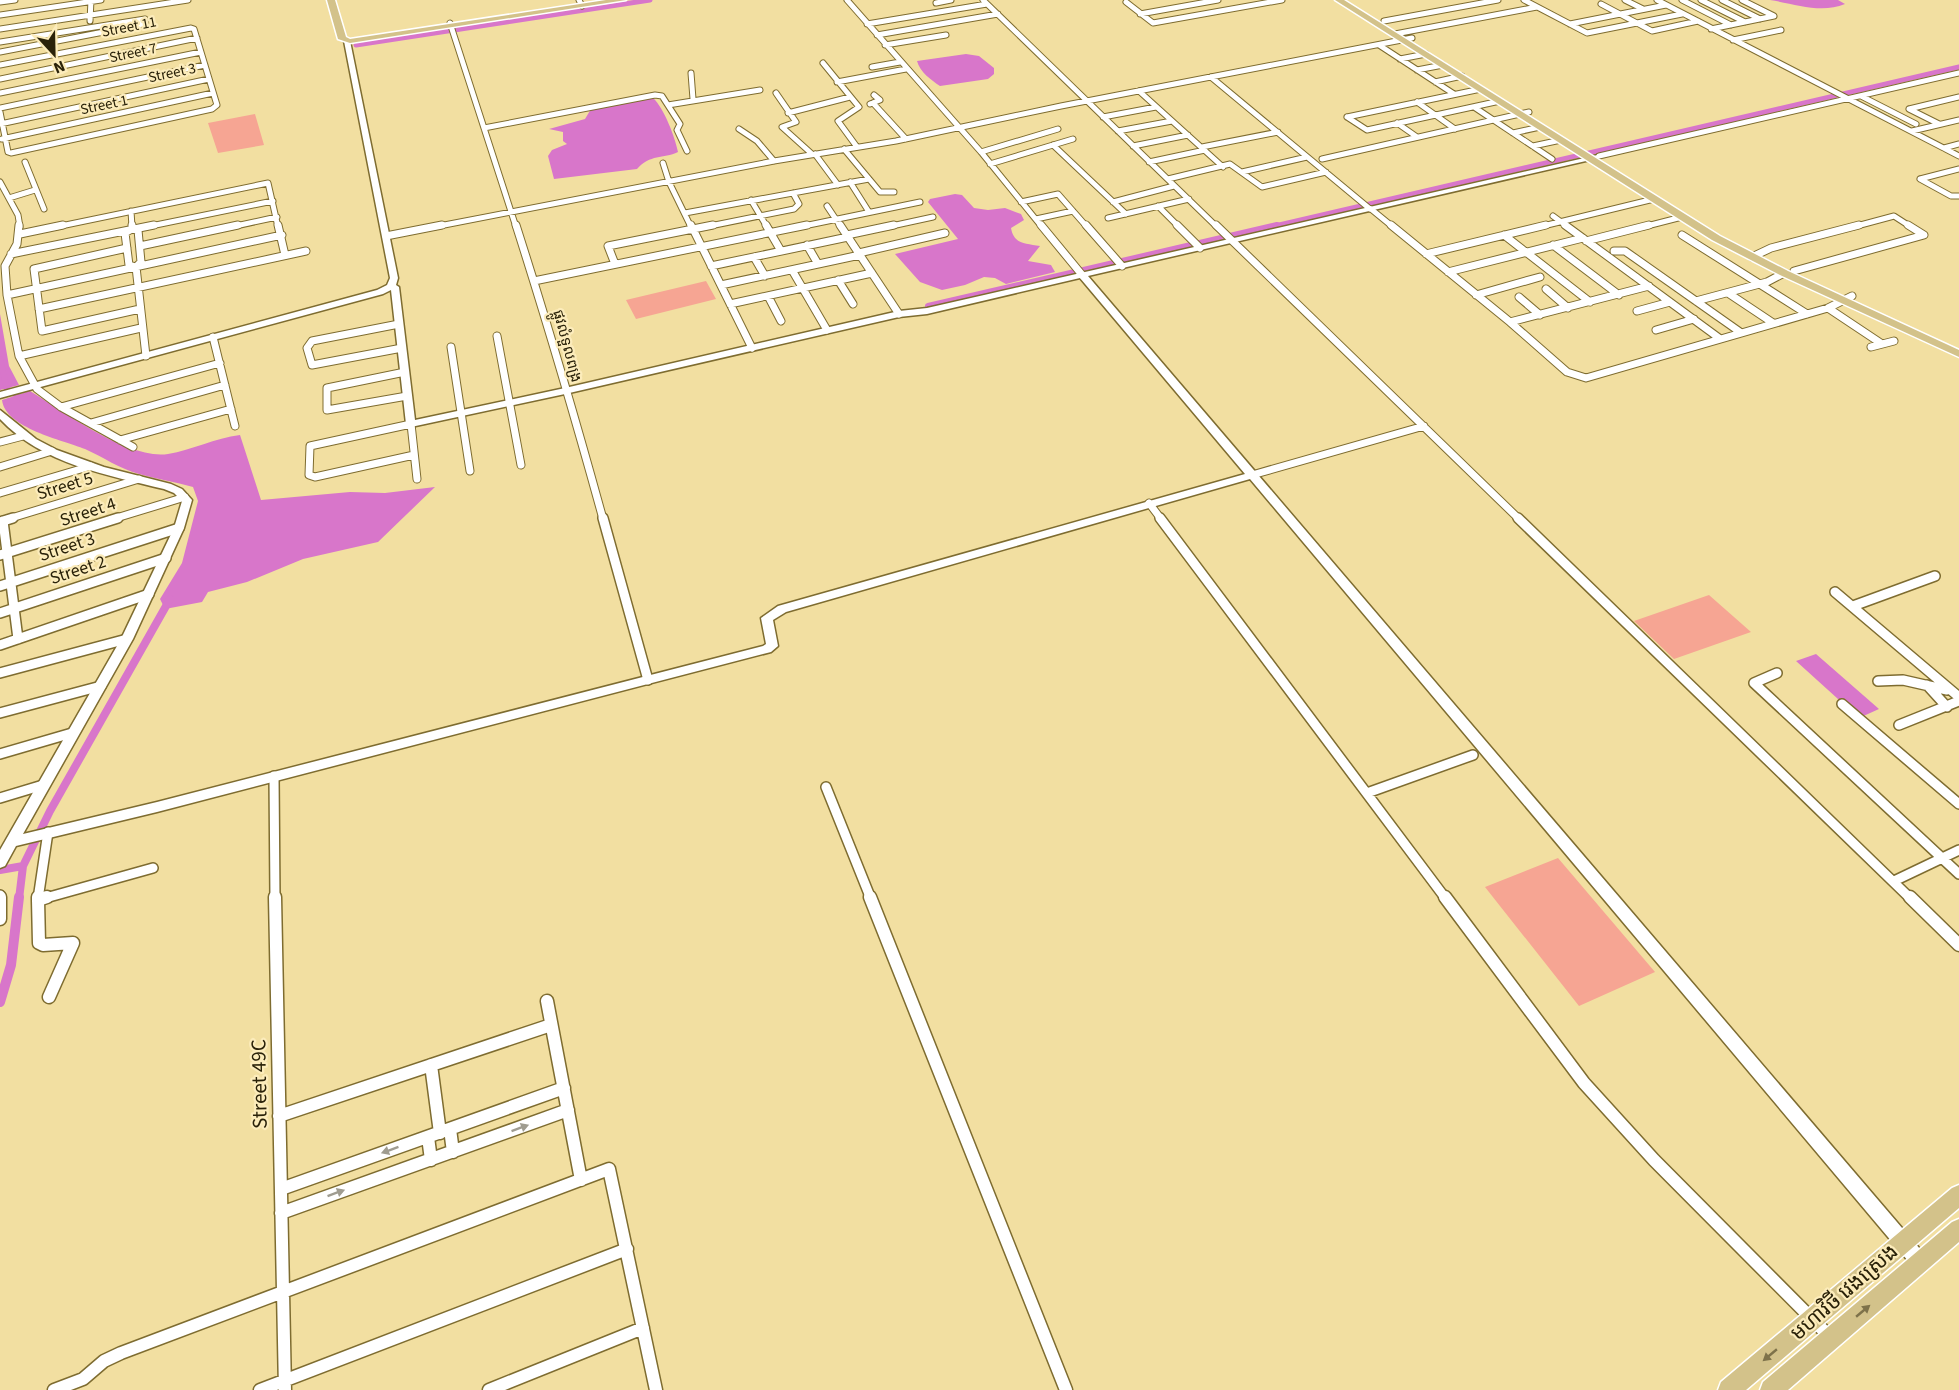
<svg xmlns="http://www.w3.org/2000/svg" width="1959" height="1390" viewBox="0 0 1959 1390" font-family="'Source Sans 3','Noto Sans Khmer',sans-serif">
	<rect width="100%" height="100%" fill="#f2dfa1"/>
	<path fill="#f6a593" d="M255,114l9,31 -46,8 -10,-30z
		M706,281l10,18 -80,20 -10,-19z
		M1709,595l42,37 -77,27 -40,-38z
		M1558,858l97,114 -76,34 -94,-119z"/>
	<path fill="#d876ca" d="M1770,0h68l7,4c-24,10 -49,0 -75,-4z
		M966,54l13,2 15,12v6l-6,5 -48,7c-9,-6 -20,-14 -23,-25z
		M653,98c11,10 22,39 25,54 -15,7 -28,2 -41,17l-83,10 -6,-23 4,-6 15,-6 -4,-3v-9l-14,-3 36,-10 6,-10z
		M955,194l7,1 12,13 14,2 17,-2 16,6 3,6 -13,8c3,17 15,15 29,18l-12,15 23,4 4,7 -49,12 -11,-6 -11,-1 -19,8 -23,5 -22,-8 -25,-28 63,-15 -30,-37 2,-3z
		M0,314l9,52 10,19 -19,5z
		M30,391c35,21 98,69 138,63 24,-4 47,-16 72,-19l21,65 89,-8 35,1 50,-6 -57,55 -75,17 -56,23 -39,10 -6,10 -37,7 -5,-10 22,-36 16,-62 -5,-14c-18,-5 -36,-8 -54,-13 -19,-5 -36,-17 -54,-25 -22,-9 -80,-21 -83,-49z
		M1816,654l63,55 -20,9 -63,-57z"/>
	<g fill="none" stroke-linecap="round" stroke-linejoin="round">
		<path stroke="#d876ca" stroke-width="5" d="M356,45l294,-45
			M1270,227l689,-160"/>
		<path stroke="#d876ca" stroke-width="6" d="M928,306l349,-81
			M0,359l7,30 18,12"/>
		<path stroke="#d876ca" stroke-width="8" d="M0,870l23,-4
			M19,899l4,-33 27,-55 120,-212"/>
		<path stroke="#d876ca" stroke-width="10" d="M0,1002l11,-37 8,-68"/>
		<defs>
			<path id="minor-far3" d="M579,0l3,6
				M847,0l134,152 61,75
				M983,0l234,227
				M1524,0l63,33 95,-19
				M1625,0l18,9
				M1657,0l302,156
				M1682,0l49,25
				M1701,0l44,22
				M1722,0l38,19
				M0,2l15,-2
				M1126,2l27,21 129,-23
				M936,3l15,-3
				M1601,4l51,27 46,-10
				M1140,14l78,-14
				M0,15l101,-15
				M90,21l1,-21
				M1384,21l114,-21
				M450,23l66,204
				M867,24l120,-20
				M1570,24l96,-19
				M0,29l188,-29
				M1711,29l63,-13 -32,-16
				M1395,34l142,-27
				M877,35l121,-21
				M1733,40l48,-10
				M0,42l145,-23v4l-5,2 -140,27
				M885,45l61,-10
				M1379,45l75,49
				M1400,59l26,-5
				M823,63l36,44 -21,14 19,26
				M0,65l191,-37 3,1 23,76 -5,4 -201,44 -3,-1 -8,-40
				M872,67l28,-5
				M1417,70l26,-5
				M691,73l2,26
				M1211,77l159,132
				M0,79l197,-41
				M837,82l69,-13
				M1435,82l27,-6
				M1139,91l84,76
				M0,93l201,-41
				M776,93l20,29 -14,5 30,27
				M1861,96l55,28
				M1417,102l38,27
				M873,103l33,36
				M870,104l10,-4 -6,-5
				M668,105l92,-15
				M1474,107l78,52
				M0,108l205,-43
				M1909,109l50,-12
				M1909,109l30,15
				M788,113l62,-16
				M1103,117l53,-10
				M1347,117l20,13 133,-29
				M1347,117l134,-28
				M1397,123l20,14
				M0,124l209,-45
				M484,128l171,-33 7,1 18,28 -3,6 10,21
				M739,129l18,12 17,20
				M1118,131l54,-10
				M1912,131l47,-11
				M1513,133l27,-6
				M2,139l211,-46
				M1053,145l73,69
				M1133,146l55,-11
				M1533,146l28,-6
				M1202,147l76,-15
				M1944,148l15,-4
				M844,149l36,43h14
				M981,152l77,-23
				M815,154l23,31
				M1599,156l360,-83
				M1322,159l207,-47
				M25,162l19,47
				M1149,162l56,-12
				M663,163l6,19 22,45
				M990,164l83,-25
				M1242,172l65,-15
				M1168,179l62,-15 32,23 64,-15
				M1920,179l31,17h8
				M1920,179l39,-10
				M0,182l18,33 2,12
				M850,182l19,30
				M9,198l26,-8
				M751,200l16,27
				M1021,202l37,-8 29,33
				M1113,202l61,-16
				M827,206l14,21
				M1158,206l21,21
				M1371,209l22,18
				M131,211l1,16
				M685,213l184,-34
				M1553,216l15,11
				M1108,218l81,-19
				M1036,219l37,-8
				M56,227l212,-44 10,44
				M146,227l127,-26
				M231,227l46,-10
				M434,227l340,-66 122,-20 165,-35 351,-68
				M705,227l89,-18 5,-5 -6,-11
				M799,227l121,-25
				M887,227l46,-10
				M1539,227l115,-28
				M1643,227l39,-10
				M1853,227l41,-11 17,11"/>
			<path id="minor-far2" d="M19,225l-2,19 -12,22 2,29 12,61 18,33 24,18 72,40
				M132,225v4l6,1 3,32 -5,5 10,89
				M278,225l7,30
				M516,225c31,97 60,196 87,294
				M691,225l61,123
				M766,225l15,26
				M840,225l59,89
				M1041,225l42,51
				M1086,225l36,41
				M1177,225l23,23
				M1216,225l303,294
				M1391,225l119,97 139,-36
				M1565,225l154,113
				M130,230l-5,3 4,32 7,2
				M20,234l43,-9
				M847,235l47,-10
				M1504,235l86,67
				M1682,235l125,79
				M386,236l56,-11
				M1586,241l63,-16
				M807,245l11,19
				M1553,245l66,50
				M140,246l98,-21
				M127,248l-93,21 8,62 98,-22
				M1614,251h11l115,81
				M859,253l86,-20
				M11,254l143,-29
				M1426,254l120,-29
				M754,257l11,19
				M1752,257l19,-9 88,-23
				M615,264l-7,-18 105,-21
				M711,266l137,-29
				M792,270l35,60
				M1794,271l130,-36 -16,-10
				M1448,272l135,-34
				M838,280l15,24
				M534,281l273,-56
				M721,285l139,-30
				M1546,289l22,19
				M1728,293l45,30
				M7,295l275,-60
				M1476,295l64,-18
				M768,296l13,25
				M1519,297l21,18
				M1696,301l71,-19 17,-9
				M730,304l142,-31
				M1828,308l54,36
				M39,309l267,-58
				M1637,311l33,-9
				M1510,322l57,50 19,6 242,-70 24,-12
				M399,324l-87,17 -5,7 5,17 90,-17
				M1656,330l38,-11
				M497,336l24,129
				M213,337l22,89
				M451,347l19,124
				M1871,347l23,-6
				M19,356l122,-28
				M405,372l-78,16v22l80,-14
				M61,407l159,-44
				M91,423l134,-38
				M120,440l111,-31
				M0,442l23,-6
				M414,455l-99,22 -6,-2 1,-29 101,-22 6,55
				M0,467l52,-16
				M1252,475l172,-49
				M0,493l91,-27
				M1149,503l12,16
				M8,519l131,-40
				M113,519l72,-22"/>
			<path id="minor-far1" d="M603,518l45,162
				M1160,518l286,381
				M1518,518l393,381
				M3,521l15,118
				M0,522l13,-4
				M0,555l118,-37
				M0,586l179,-58
				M1835,592l124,105
				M1853,606l82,-30
				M0,613l166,-55
				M0,645l149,-51
				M0,673l127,-34
				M1777,673l-23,10 205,191
				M1878,681l25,-1 44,10
				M1927,685l20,22
				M1842,704l117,100
				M0,713l101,-27
				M1899,725l60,-24
				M0,754l72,-21
				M274,776l1,123
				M826,787l45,112
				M1367,793l106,-38
				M0,798l43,-13
				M1894,881l65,-31
				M0,895v4
				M38,899l10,-67
				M42,899l111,-31"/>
			<path id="minor" d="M0,897v22
				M38,897v3l9,-3
				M275,897l10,493
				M870,897l196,493
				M1445,897l139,186 70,77 177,178
				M1910,897l49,48
				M38,900l1,43 4,2 30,-2 -24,54
				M547,1001l34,179
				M431,1065l9,68
				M279,1116l272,-91
				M450,1129l3,23
				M428,1137l3,23
				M281,1189l283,-101
				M281,1213l287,-103
				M54,1390l29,-11 21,-18 17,-8 488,-184 47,221
				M260,1390l367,-141
				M489,1390l154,-62"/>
			<path id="tertiary" d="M347,39l3,2 48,237 -2,7 3,2 16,133 150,-32 334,-77 28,-3 675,-154 1,2 -4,2 -511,118 838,980 2,6 -2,6 -6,2 -6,-2 -664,-789 -464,133 -13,8 5,26 -7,6 -614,160 -141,34 -11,20 -5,2v-18l121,-211 53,-111 8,-27 -8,-8 -10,-4c-57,-14 -122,-25 -164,-70v-9l36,29 21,11 47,17 67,17 11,5 10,11 -8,28 -51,111 -110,195 134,-32 606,-156 3,-2 -5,-26 17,-12 467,-132 -165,-196 -153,36 -28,3 -334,77 -154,33 -5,-3 -15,-134 -8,4 -383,104v-6l377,-102 10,-5 3,-7 -46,-237z"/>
			<path id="primary" d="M327,0h8l11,37 4,2 256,-39h20l-276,43 -12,-4z
				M1335,0h9l376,236 68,35 171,79v7l-179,-82 -68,-35z
				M1959,1185v23l-213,182h-28l3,-8 231,-194z
				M1959,1219v23l-171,148h-28l3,-8 189,-160z"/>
		</defs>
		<use href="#minor-far3" stroke="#7e6c30" stroke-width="7"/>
		<use href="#minor-far2" stroke="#7e6c30" stroke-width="9"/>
		<use href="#minor-far1" stroke="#7e6c30" stroke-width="12"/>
		<use href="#minor" stroke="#7e6c30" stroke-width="15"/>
		<use href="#tertiary" stroke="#7e6c30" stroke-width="3"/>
		<use href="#primary" stroke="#fff" stroke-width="3"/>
		<use href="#minor-far3" stroke="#fff" stroke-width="5"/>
		<use href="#minor-far2" stroke="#fff" stroke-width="7"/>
		<use href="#minor-far1" stroke="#fff" stroke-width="9"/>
		<use href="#minor" stroke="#fff" stroke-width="12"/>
		<use href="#tertiary" fill="#fff" fill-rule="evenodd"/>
		<use href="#primary" fill="#d3c28a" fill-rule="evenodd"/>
	</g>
	<defs><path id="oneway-solid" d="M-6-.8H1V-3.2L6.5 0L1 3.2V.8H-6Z" transform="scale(1.5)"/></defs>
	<g fill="#9f9c90">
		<use href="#oneway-solid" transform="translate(520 1128) rotate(-20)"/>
		<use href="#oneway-solid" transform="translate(390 1150) rotate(160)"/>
		<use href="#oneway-solid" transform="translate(336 1193) rotate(-20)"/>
	</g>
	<g fill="#7e724a">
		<use href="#oneway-solid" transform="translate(1863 1311) rotate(-40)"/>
		<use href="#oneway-solid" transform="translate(1770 1355) rotate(140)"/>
	</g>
	<g text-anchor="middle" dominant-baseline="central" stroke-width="4.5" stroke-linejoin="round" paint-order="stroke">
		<g font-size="15" fill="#2a2209" stroke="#fcecbb">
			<text transform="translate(129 27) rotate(-11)">Street 11</text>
			<text transform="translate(133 53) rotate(-12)">Street 7</text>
			<text transform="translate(172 73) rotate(-12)">Street 3</text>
			<text transform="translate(104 105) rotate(-12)">Street 1</text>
			<text transform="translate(567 346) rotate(75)">ផ្លូវលំទួលពង្រ</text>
		</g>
		<g font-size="18" fill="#2a2209" stroke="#fcecbb">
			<text transform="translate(65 486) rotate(-17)">Street 5</text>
			<text transform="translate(88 512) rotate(-18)">Street 4</text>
			<text transform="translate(67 547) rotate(-18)">Street 3</text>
			<text transform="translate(78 570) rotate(-18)">Street 2</text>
		</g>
		<g font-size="21" fill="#2a2209" stroke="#fcecbb">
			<text transform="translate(259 1084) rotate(-91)">Street 49C</text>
			<text transform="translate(1844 1292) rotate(-41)">មហាវិថី វេងស្រេង</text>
		</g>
	</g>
	<g transform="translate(54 54) rotate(158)" stroke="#fcecbb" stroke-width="4.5" paint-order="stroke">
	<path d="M0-4.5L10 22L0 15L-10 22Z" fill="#2a2209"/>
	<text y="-9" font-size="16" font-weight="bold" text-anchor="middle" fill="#2a2209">N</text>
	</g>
</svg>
